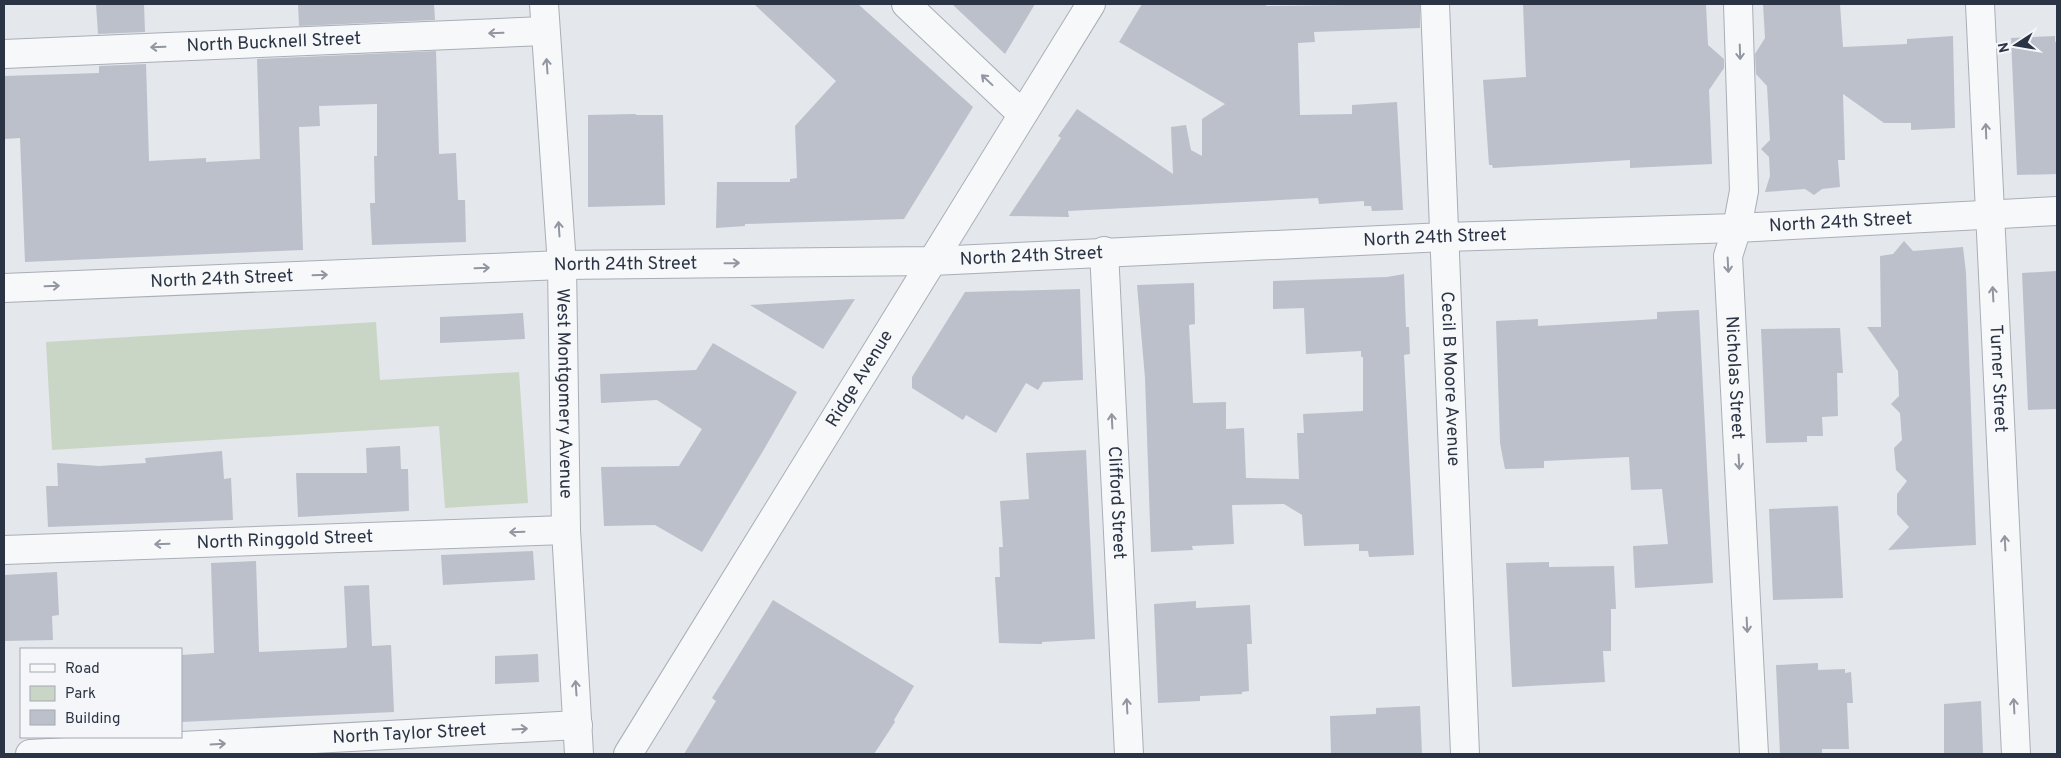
<svg xmlns="http://www.w3.org/2000/svg" width="2061" height="758" viewBox="0 0 2061 758" font-family="Overpass,sans-serif">
	<rect width="100%" height="100%" fill="#e4e7ec"/>
	<path fill="#c9d6c5" d="M376,322l4,58 139,-8 9,131 -83,5 -6,-82 -387,24 -6,-108z"/>
	<path fill="#bbc0ca" d="M96,4h48l1,28 -47,2z
		M298,4h136l1,16 -136,6z
		M754,4h104l115,103 -69,112 -159,5v2l-29,2 1,-46h73v-3l7,-1 -2,-52 41,-45z
		M952,4h83l-30,50z
		M1142,4h121l4,2 153,-2v24l-106,4 1,10 -17,1 2,72 52,-1v-9l45,-3 6,108 -31,1 -1,-5h-7v-5l-45,3 -1,-6 -250,13 1,6 -60,-1 52,-78 -3,-2 19,-27 96,65 -2,-47 15,-2 5,25 11,6v-37l23,-15 -106,-62z
		M1523,4h183l2,41 16,14v9l-15,22 3,74 -82,4v-8l-137,8 -1,-3h-3l-6,-85 43,-3z
		M1763,4h77l3,43 64,-3v-5l46,-3 2,92 -44,2v-7h-27l-41,-29 2,66h-7l2,27 -18,2 -8,6 -9,-6 -40,3 5,-16 -1,-19 -8,-8 9,-9 -3,-54 -11,-12 -1,-20 10,-16z
		M2055,36v6h2v132l-40,1 -6,-137z
		M436,51l3,103 17,-1 2,47h7l1,42 -94,3 -2,-42h5l-1,-47h3v-52l-58,2 1,20 -21,1 4,123 -278,12 -5,-124 -16,1v-63l95,-3v-7l47,-2 3,97 57,-3v4l54,-3 -3,-100z
		M636,114v1h27l2,90 -77,2v-92z
		M1904,241l9,10 50,-4 3,26 10,272 -88,5 21,-23 -12,-13v-20l10,-13 -11,-11 -2,-22 8,-8 -2,-27 -9,-9 8,-8 -1,-25 -31,-44h14l-1,-71 13,-2z
		M2057,271v138l-29,1 -6,-137z
		M1404,274l2,53h3l1,27 -6,1 10,200 -45,2 -1,-6h-9v-7l-55,2 -2,-31 -18,-11 -52,1 2,39 -42,2 1,4 -42,2 -6,-174 -8,-93 57,-2 1,41 -6,1 4,78 33,-1v27l18,-1 2,50 53,1 -2,-46h7l-1,-19 60,-3v-54h-2v-6l-55,3 -2,-46 -31,1v-28l114,-4z
		M1080,289l3,91 -40,2 -5,8 -12,-7 -30,50 -30,-18 -3,5 -51,-32v-11l53,-85z
		M855,299l-32,50 -73,-44z
		M1699,310l14,273 -78,5 -2,-42 35,-2 -6,-55 -31,1 -2,-33 -85,4v7l-39,1 -5,-26 -4,-122 42,-2v7l119,-7v-7z
		M523,313l2,26 -85,4v-26z
		M1840,328l3,45h-6l1,43 -16,1 1,19h-16v6l-41,1 -5,-114z
		M713,343l84,49 -34,59 -61,101 -47,-27 -51,1 -3,-59 78,-1 23,-37 -45,-29 -56,3 -1,-29 96,-4z
		M400,446l1,23h7l1,42 -111,6 -2,-44h71l-1,-25z
		M1086,450l9,189 -53,3v2l-43,-1 -4,-66h5l-1,-30h4l-3,-46 29,-2 -3,-46z
		M222,451l2,28 7,-1 2,42 -185,7 -2,-41h12l-1,-23 42,3 47,-3 -1,-5z
		M1838,506l5,92 -70,2 -4,-91z
		M533,551l2,29 -92,5 -2,-30z
		M256,561l3,91 86,-4 2,-1 -3,-61 25,-1 3,61 19,-1 3,67 -213,10v-67l33,-2 -3,-90z
		M1549,562v5l65,-1 2,43h-5v42h-8l2,31 -93,5 -6,-124z
		M57,572l2,43 -7,1 1,24 -49,1v-66z
		M773,600l141,86 -20,34 1,2 -21,32h-190l32,-53 -4,-3z
		M1196,601v7l54,-3 2,39h-5l2,47 -7,1v2l-42,2v5l-42,2 -4,-99z
		M538,654l1,28 -44,2v-28z
		M1818,663v7l27,-1v4l6,-1 2,31h-6l2,46h-27v5h-42l-4,-89z
		M1981,701l2,53h-39v-50z
		M1420,706l2,48h-91l-1,-38 46,-2v-6z"/>
	<g fill="none" stroke-linecap="round" stroke-linejoin="round">
		<defs>
			<g id="minor">
				<path id="s1" d="M544,4l18,261 4,265 13,224"/>
				<path d="M906,4l116,110"/>
				<path id="s2" d="M1738,4l6,187 -7,37 -9,28 26,498"/>
				<path id="s3" d="M1980,4l36,750"/>
				<path id="s4" d="M4,54l540,-23"/>
				<path id="s5" d="M1104,251l25,503"/>
				<path id="s6" d="M4,288l558,-23 370,-4 513,-24 292,-9 320,-17"/>
				<path id="s7" d="M4,550l562,-20"/>
				<path id="s8" d="M30,754l548,-29"/>
			</g>
			<g id="tertiary">
				<path id="s9" d="M1435,4l30,750"/>
				<path id="s10" d="M628,754l463,-750"/>
			</g>
		</defs>
		<use href="#minor" stroke="#a9aeb7" stroke-width="30"/>
		<use href="#tertiary" stroke="#a9aeb7" stroke-width="30"/>
		<use href="#minor" stroke="#f7f8fa" stroke-width="28"/>
		<use href="#tertiary" stroke="#f7f8fa" stroke-width="28"/>
	</g>
	<defs><path id="oneway-shaft" d="M-6 0H5M1.5-3L5.5 0L1.5 3" fill="none" stroke-width="1.6" stroke-linecap="round" stroke-linejoin="round" transform="scale(1.25)"/></defs>
	<g stroke="#9196a0">
		<use href="#oneway-shaft" transform="translate(496 33) rotate(178)"/>
		<use href="#oneway-shaft" transform="translate(158 47) rotate(178)"/>
		<use href="#oneway-shaft" transform="translate(1740 52) rotate(88)"/>
		<use href="#oneway-shaft" transform="translate(547 66) rotate(-94)"/>
		<use href="#oneway-shaft" transform="translate(987 80) rotate(-137)"/>
		<use href="#oneway-shaft" transform="translate(1986 131) rotate(-92)"/>
		<use href="#oneway-shaft" transform="translate(559 229) rotate(-94)"/>
		<use href="#oneway-shaft" transform="translate(732 263) rotate(-1)"/>
		<use href="#oneway-shaft" transform="translate(1728 265) rotate(87)"/>
		<use href="#oneway-shaft" transform="translate(482 268) rotate(-2)"/>
		<use href="#oneway-shaft" transform="translate(320 275) rotate(-2)"/>
		<use href="#oneway-shaft" transform="translate(52 286) rotate(-2)"/>
		<use href="#oneway-shaft" transform="translate(1993 294) rotate(-93)"/>
		<use href="#oneway-shaft" transform="translate(1112 421) rotate(-93)"/>
		<use href="#oneway-shaft" transform="translate(1739 462) rotate(87)"/>
		<use href="#oneway-shaft" transform="translate(517 532) rotate(178)"/>
		<use href="#oneway-shaft" transform="translate(2005 543) rotate(-93)"/>
		<use href="#oneway-shaft" transform="translate(162 544) rotate(178)"/>
		<use href="#oneway-shaft" transform="translate(1747 625) rotate(87)"/>
		<use href="#oneway-shaft" transform="translate(576 688) rotate(-94)"/>
		<use href="#oneway-shaft" transform="translate(1127 706) rotate(-93)"/>
		<use href="#oneway-shaft" transform="translate(2014 706) rotate(-93)"/>
		<use href="#oneway-shaft" transform="translate(520 729) rotate(-3)"/>
		<use href="#oneway-shaft" transform="translate(218 744) rotate(-3)"/>
	</g>
	<g text-anchor="middle" dominant-baseline="central" stroke-width="5" stroke-linejoin="round" paint-order="stroke">
		<g font-size="18" fill="#2b3445" stroke="#f4f6f9">
			<text stroke="none"><textPath href="#s4" startOffset="270">North Bucknell Street</textPath></text>
			<text stroke="none"><textPath href="#s6" startOffset="1838">North 24th Street</textPath></text>
			<text stroke="none"><textPath href="#s6" startOffset="1432">North 24th Street</textPath></text>
			<text stroke="none"><textPath href="#s6" startOffset="1028">North 24th Street</textPath></text>
			<text stroke="none"><textPath href="#s6" startOffset="622">North 24th Street</textPath></text>
			<text stroke="none"><textPath href="#s6" startOffset="218">North 24th Street</textPath></text>
			<text stroke="none"><textPath href="#s2" startOffset="376">Nicholas Street</textPath></text>
			<text stroke="none"><textPath href="#s10" startOffset="441">Ridge Avenue</textPath></text>
			<text stroke="none"><textPath href="#s9" startOffset="375">Cecil B Moore Avenue</textPath></text>
			<text stroke="none"><textPath href="#s3" startOffset="375">Turner Street</textPath></text>
			<text stroke="none"><textPath href="#s1" startOffset="390">West Montgomery Avenue</textPath></text>
			<text stroke="none"><textPath href="#s5" startOffset="252">Clifford Street</textPath></text>
			<text stroke="none"><textPath href="#s7" startOffset="281">North Ringgold Street</textPath></text>
			<text stroke="none"><textPath href="#s8" startOffset="380">North Taylor Street</textPath></text>
		</g>
	</g>
	<rect width="2061" height="758" fill="none" stroke="#2b3445" stroke-width="10"/>
	<rect x="20" y="648" width="162" height="90" fill="#f4f6f9" stroke="#a4a8b1"/>
	<rect x="30" y="664" width="25" height="8" fill="#f7f8fa" stroke="#a4a8b1"/>
	<text x="65" y="673" font-size="15" fill="#2b3445">Road</text>
	<rect x="30" y="686" width="25" height="15" fill="#c9d6c5" stroke="#a4a8b1"/>
	<text x="65" y="698" font-size="15" fill="#2b3445">Park</text>
	<rect x="30" y="710" width="25" height="15" fill="#bbc0ca" stroke="#a4a8b1"/>
	<text x="65" y="723" font-size="15" fill="#2b3445">Building</text>
	<g transform="translate(2016 45) rotate(258)" stroke="#f4f6f9" stroke-width="4" paint-order="stroke">
	<path d="M0-4L9 19L0 12L-9 19Z" fill="#2b3445"/>
	<text y="-8" font-size="14" font-weight="bold" text-anchor="middle" fill="#2b3445">N</text>
	</g>
</svg>
